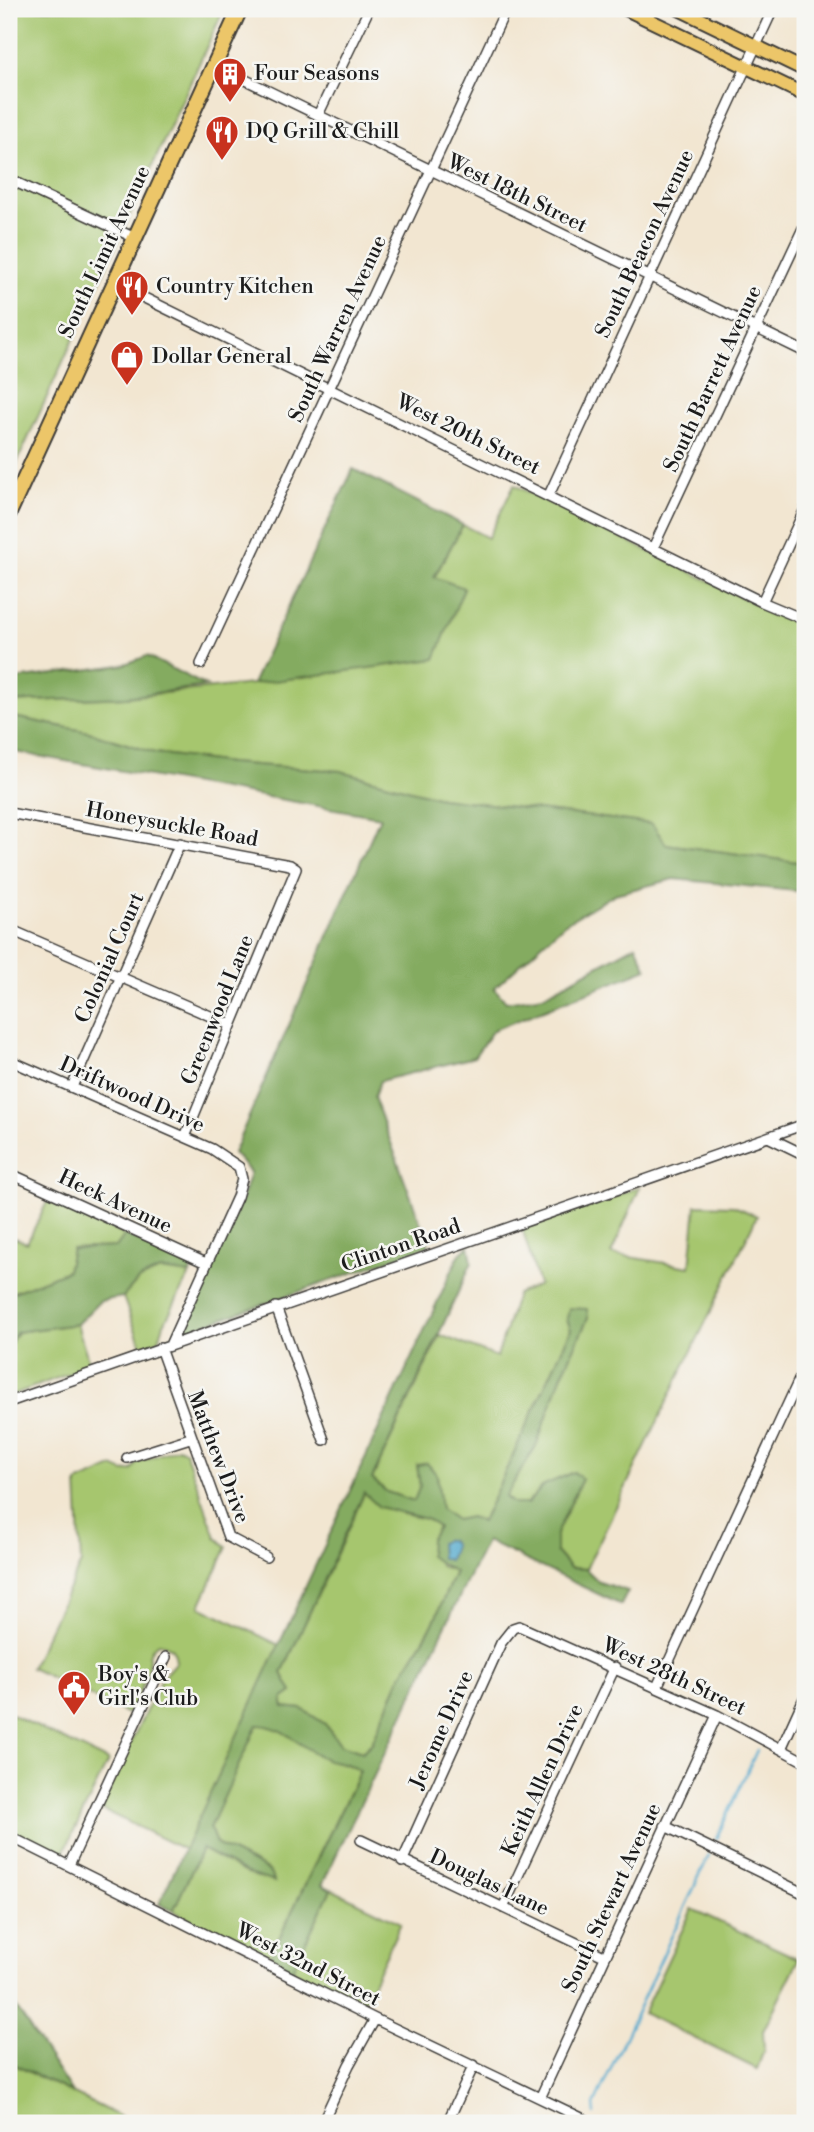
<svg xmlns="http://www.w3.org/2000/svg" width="814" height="2132" viewBox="0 0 814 2132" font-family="'Libre Bodoni',serif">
	<rect width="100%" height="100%" fill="#f6f6f2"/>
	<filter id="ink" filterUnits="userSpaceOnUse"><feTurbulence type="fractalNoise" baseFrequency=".0143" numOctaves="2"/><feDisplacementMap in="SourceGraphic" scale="14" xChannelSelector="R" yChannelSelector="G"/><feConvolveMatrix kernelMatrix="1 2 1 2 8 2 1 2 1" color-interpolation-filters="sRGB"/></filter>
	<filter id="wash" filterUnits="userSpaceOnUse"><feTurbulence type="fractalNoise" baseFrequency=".00686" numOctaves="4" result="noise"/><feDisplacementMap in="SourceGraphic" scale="28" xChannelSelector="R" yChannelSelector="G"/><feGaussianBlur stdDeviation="1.57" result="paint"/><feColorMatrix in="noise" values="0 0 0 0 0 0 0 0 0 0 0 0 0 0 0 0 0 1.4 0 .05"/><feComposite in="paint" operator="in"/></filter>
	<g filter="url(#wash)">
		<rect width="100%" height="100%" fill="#f2e6d1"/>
		<path fill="#a6c66e" stroke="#617145" stroke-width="2" d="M9,9h215l-215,471z
			M514,485l291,143v235l-139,-19 -15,-20 -210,-26 -100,-27 -112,-8 -74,-10 -66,-21 -80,-16v-14l117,-5 126,-13 211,-96 -29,-10 29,-53 25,13z
			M640,1187l-29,67 79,13 6,-62 38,1 23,10 -171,353 -16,-1 -14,-16v-18l26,-55 -38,6 -17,19h-13l-9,-7 32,-53 24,-67 27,-59 -21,1 4,11 -89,192 -12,-5 -14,3 -15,-11 -4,-34 -20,-10 3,21 -6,15 -27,-9 -15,-13 68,-144 57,22 20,-63 22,-9 -17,-57z
			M48,1200l77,35 -9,12 -44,2 -5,22 -58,23v-49l6,-7 12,5z
			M160,1270l30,4 -26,50 -5,16 -17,8 -19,-51 16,-18z
			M77,1324l13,42 -81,30v-50l8,-14z
			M178,1448l7,3 31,86 11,10 -27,59 79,39 -94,205 -86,-42 64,-132 13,-14c-1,-13 -5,-17 -18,-19 -13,10 -7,17 -11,29 -4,15 -12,29 -19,42l-97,-46 50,-105 -4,-80 36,-16 11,5 8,-2 6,-8z
			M365,1492l38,22 23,5 12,8 2,39 15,5 -22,53 -33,54 -28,65 -10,9 -21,-7 -16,-21 -23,-15 -18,-2 -2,-8 10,-7 -10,-19z
			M9,1713l99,48 -44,91 -6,2 -49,-24z
			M257,1724c29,1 45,27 71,35 12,4 21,5 32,11l-91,189 -96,-48 29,-62 46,25 25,7 -4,-10 -53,-27 -6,-16z
			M331,1889l70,34 -38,81 -71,-33z
			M692,1909l107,50 -36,72 1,19 -7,19 -114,-56z
			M9,2062l124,61h-124z"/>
		<path fill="#84ab61" stroke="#50643e" stroke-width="2" fill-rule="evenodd" d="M353,469l110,56 -29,52 30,11 -29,71 -183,25z
			M147,656l59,30 -80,11 -117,5v-22l113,-15z
			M9,716l80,16 66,21 74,10 112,8 100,27 211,26 14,20 139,19v29l-131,-13 -59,15 -51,30 -70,64 12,14 37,-6 93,-51 11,24 -154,61 -19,27 -94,24 -6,16 55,149 -245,86c17,-55 51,-103 66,-160l-17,-19 147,-336 -371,-66z
			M125,1235l63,26 4,6 -2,7 -30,-4 -21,9 -16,18 -23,4 -23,23 -60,8 -8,14v-52l58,-23 5,-22 44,-2z
			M469,1245l3,17 -100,217 15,13 27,9 6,-15 -3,-21 10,-2 10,12 4,34 15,11 14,-3 12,5 89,-192 -4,-11 2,-11 18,1 1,9 -27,59 -24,67 -32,53 9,7h13l17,-19 30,-13 8,7 -26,55v18l14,16 16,1 13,13 29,9 -7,14 -135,-64 -164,344 9,4 -39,82 -23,-12 91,-188c-11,-8 -20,-8 -32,-11 -25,-9 -42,-35 -71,-35l-47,103 6,16 53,27 5,11 -26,-8 -46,-25 -29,62 -14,-7 300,-649zM364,1493l15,14 47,12 12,8 -8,12 -1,17 26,16 -22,52 -33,54 -28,65 -10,9 -21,-7 -16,-21 -23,-15 -18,-2 -2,-8 10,-7 -10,-19z
			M9,1996l63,97 -63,-31z"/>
		<path fill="#51a9ce" stroke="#366275" stroke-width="2" d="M445,1540h5l4,6 -5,14 -8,-2 -1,-15z"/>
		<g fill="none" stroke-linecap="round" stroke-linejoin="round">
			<path stroke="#51a9ce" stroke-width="2.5" d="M716,1839l41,-89
				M595,2115l-1,-10 115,-250"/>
		</g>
	</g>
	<g filter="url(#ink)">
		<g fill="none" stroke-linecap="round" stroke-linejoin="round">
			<defs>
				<path id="minor" d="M215,65l590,287
					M318,115l51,-106
					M9,179l126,59
					M114,283l648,319 43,18
					M549,495l224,-486
					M653,548l152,-324
					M762,602l43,-93
					M201,664l305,-655
					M9,813l281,52 6,4 -111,268
					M9,929l222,96
					M9,1060l203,89 27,18 3,12 -5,18 -67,148
					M72,1087l108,-244
					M768,1137l37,18
					M9,1173l197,90
					M276,1307l48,133
					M160,1348l68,189 38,20
					M9,1402l796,-278
					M127,1458l63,-20
					M657,1687l148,-320
					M781,1749l24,-53
					M665,1826l140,68
					M9,1836l368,184 215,103
					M361,1840l243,116
					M402,1862l99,-219 12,-15 6,-2 198,89 88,47
					M69,1865l97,-208
					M503,1908l112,-241
					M541,2096l176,-381
					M322,2123l27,-58 26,-46
					M447,2123l27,-58"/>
				<path id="major" d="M626,9l179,86
					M679,9l126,61"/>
				<path id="highway" d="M9,513l231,-504"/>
			</defs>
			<use href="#minor" stroke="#3c3a37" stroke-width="12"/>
			<use href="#major" stroke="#3c3a37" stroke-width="16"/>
			<use href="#highway" stroke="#3c3a37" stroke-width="18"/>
			<use href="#minor" stroke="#fff" stroke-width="9"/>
			<use href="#major" stroke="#ecc669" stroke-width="12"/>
			<use href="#highway" stroke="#ecc669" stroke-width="14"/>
		</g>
	</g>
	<defs>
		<symbol id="building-pin" viewBox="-11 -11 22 30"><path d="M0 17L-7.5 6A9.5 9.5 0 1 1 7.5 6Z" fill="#c8321e" stroke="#f6f6f2"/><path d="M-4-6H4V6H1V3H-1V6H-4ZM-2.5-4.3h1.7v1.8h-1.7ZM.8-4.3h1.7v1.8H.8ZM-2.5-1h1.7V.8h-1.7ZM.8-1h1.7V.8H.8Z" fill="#fff"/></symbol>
		<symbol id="restaurant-pin" viewBox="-11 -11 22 30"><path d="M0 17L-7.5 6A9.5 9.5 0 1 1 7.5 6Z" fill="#c8321e" stroke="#f6f6f2"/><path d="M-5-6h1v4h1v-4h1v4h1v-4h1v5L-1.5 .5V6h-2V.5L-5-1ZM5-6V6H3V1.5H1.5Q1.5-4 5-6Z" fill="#fff"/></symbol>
		<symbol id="shop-pin" viewBox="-11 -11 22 30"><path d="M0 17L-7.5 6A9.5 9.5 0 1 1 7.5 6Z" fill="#c8321e" stroke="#f6f6f2"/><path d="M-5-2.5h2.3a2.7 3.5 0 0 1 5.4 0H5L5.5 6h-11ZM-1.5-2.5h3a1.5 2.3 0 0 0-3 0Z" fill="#fff"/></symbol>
		<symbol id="civic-pin" viewBox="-11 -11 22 30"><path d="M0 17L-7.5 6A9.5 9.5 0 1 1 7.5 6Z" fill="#c8321e" stroke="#f6f6f2"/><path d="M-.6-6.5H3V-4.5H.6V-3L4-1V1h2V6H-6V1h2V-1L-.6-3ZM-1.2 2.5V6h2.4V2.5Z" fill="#fff"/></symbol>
	</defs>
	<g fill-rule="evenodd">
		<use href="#building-pin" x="211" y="55" width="38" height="52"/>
		<use href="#restaurant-pin" x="203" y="113" width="38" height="52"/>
		<use href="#restaurant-pin" x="113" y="268" width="38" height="52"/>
		<use href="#shop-pin" x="108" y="338" width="38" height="52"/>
		<use href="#civic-pin" x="55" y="1668" width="38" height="52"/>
	</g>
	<g text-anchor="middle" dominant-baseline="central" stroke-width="5" stroke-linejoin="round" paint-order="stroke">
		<g font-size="21" fill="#1c1c1c" stroke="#f6f6f2" text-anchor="start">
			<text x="254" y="74">Four Seasons</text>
			<text x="246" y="132">DQ Grill &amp; Chill</text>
			<text x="156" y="287">Country Kitchen</text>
			<text x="152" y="357">Dollar General</text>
			<text x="98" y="1675">Boy's &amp;<tspan x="98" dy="24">Girl's Club</tspan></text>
		</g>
		<g font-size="21" fill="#1c1c1c" stroke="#f6f6f2">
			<text transform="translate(517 194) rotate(26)">West 18th Street</text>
			<text transform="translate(645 244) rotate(-65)">South Beacon Avenue</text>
			<text transform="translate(105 252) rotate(-65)">South Limit Avenue</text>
			<text transform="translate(338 329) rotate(-65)">South Warren Avenue</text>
			<text transform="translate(713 379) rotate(-65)">South Barrett Avenue</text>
			<text transform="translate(468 435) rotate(26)">West 20th Street</text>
			<text transform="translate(172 825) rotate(10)">Honeysuckle Road</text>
			<text transform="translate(110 958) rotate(-66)">Colonial Court</text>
			<text transform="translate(218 1010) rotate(-68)">Greenwood Lane</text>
			<text transform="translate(132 1095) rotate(24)">Driftwood Drive</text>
			<text transform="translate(115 1202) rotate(25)">Heck Avenue</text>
			<text transform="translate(401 1246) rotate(-19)">Clinton Road</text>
			<text transform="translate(218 1457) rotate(69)">Matthew Drive</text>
			<text transform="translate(674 1677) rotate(25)">West 28th Street</text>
			<text transform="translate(442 1730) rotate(-66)">Jerome Drive</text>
			<text transform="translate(543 1780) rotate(-65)">Keith Allen Drive</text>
			<text transform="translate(489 1883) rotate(25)">Douglas Lane</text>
			<text transform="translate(612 1898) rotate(-65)">South Stewart Avenue</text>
			<text transform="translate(308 1965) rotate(27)">West 32nd Street</text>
		</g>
	</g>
	<rect width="814" height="2132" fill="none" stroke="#f6f6f2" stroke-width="35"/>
</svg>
